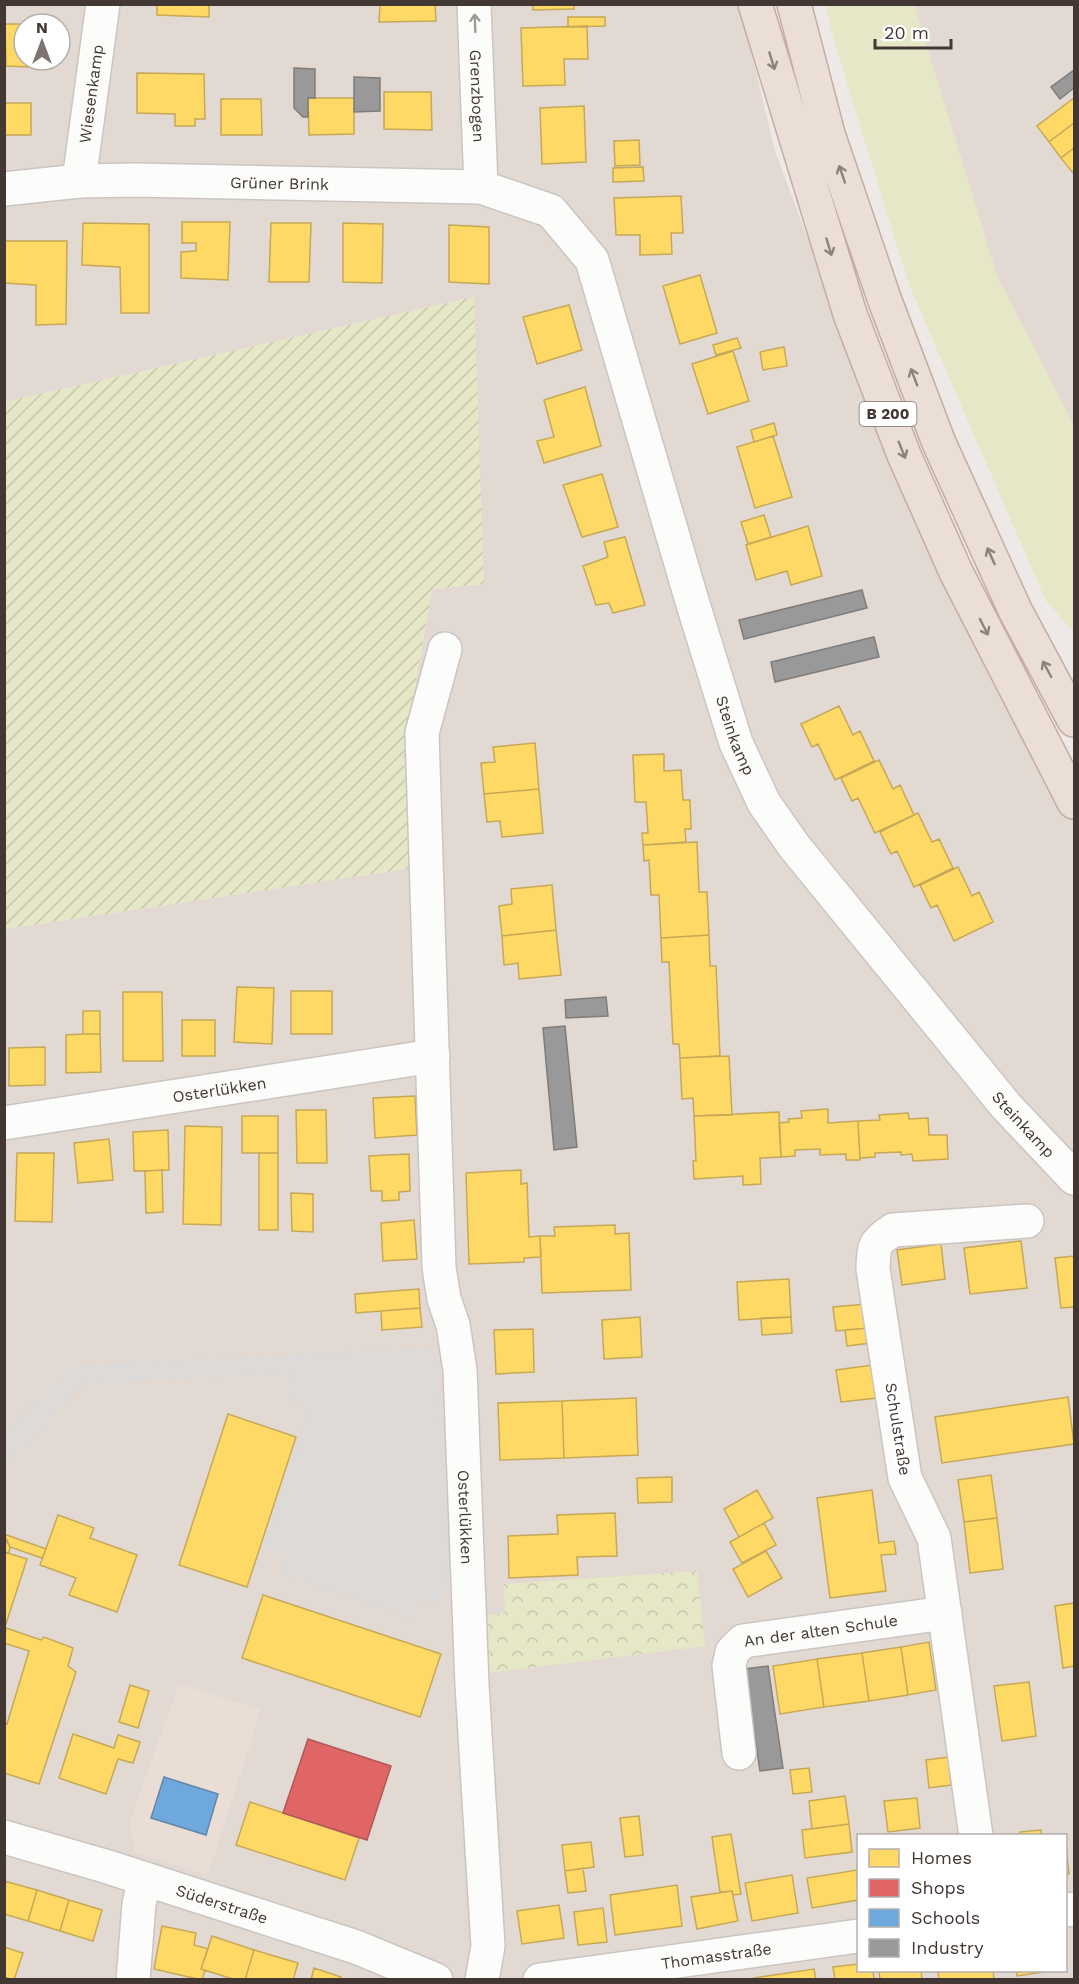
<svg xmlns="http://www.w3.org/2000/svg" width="1079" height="1984" viewBox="0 0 1079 1984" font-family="'Work Sans',sans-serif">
	<defs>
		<pattern id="forest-crowns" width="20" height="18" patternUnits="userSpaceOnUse" patternTransform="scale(1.5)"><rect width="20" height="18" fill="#e5e7c6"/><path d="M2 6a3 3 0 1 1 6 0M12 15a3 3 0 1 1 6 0" fill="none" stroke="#c6c7ab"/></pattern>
		<pattern id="garden-furrows" width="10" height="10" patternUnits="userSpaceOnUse" patternTransform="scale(1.5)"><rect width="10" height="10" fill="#e5e7c6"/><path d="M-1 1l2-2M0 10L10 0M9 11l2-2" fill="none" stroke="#c6c7ab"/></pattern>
	</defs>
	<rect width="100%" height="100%" fill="#eee9e6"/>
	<path fill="#e2d9d3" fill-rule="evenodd" d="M5,5h735l35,146 118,317 181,346v1165l-1069,1v-1051l408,-61 -10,-112 29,-167 51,-5 -9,-287 -469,105zM24,24h36v36h-36zM858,1836h208v134h-208z
		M914,5h160v421l-77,-150z"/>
	<path fill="#e9ddd5" d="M179,1684l82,26 -53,165 -74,-23 -4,-31z"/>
	<path fill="#e5e7c6" d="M826,5h88l83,271 77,150v206l-28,-31 -137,-316 -77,-251z"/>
	<path fill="url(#forest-crowns)" d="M697,1571l8,75 -217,27 -2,-58 19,-2 -1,-29z"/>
	<path fill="url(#garden-furrows)" d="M474,297l10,287 -52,5 -29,167 10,112 -408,61v-527z"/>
	<path fill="#dedad7" d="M436,1348l12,236 -10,20 -14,-4 -7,20 -139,-47 7,-18 -21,-7 44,-134 -16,-17 -1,-24 -206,11 -80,82v-32l68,-69z"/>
	<path fill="#ffd966" stroke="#c6a857" stroke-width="1.5" d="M157,4h52v13l-52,-2z
		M380,4h55l1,17 -57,1z
		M533,4h41v5l-41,1z
		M568,17h37v9l-37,1z
		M5,24h19v36h29v8l-47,-2z
		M587,26l1,33h-24l1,26 -42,1 -2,-58z
		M137,73l67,1 1,45h-10v7h-20v-12l-38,-1z
		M384,92h47l1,38 -48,-1z
		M308,98h46v36l-45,1z
		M1074,98v25l-25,19 -12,-16z
		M221,99h40l1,36h-41z
		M4,103h27v32h-27z
		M584,106l2,56 -44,2 -2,-56z
		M1074,123v25l-13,10 -12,-16z
		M639,140l1,25 -25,1 -1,-25z
		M1074,148v24l-1,1 -12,-15z
		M643,167l1,14 -31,1v-14z
		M681,196l2,37h-12l1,21 -32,1v-20h-24l-2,-37z
		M182,222h48l-2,58 -47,-2v-26l15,-1v-8h-14z
		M83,223l66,1v89h-28l-1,-46 -38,-2z
		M271,223h40l-2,59h-40z
		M343,223l40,1 -1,59 -39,-1z
		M449,225l40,2v57l-40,-2z
		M4,241h63l-1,83 -30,1v-40l-32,-2z
		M700,275l17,58 -37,11 -17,-58z
		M569,305l13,45 -45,14 -14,-47z
		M737,338l4,10 -25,7 -3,-10z
		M784,347l3,19 -24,4 -3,-18z
		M733,351l16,50 -41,13 -16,-50z
		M585,387l16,59 -57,17 -7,-22 17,-4 -10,-37z
		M774,423l3,12 -23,7 -3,-12z
		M773,436l19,61 -37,11 -18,-61z
		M602,474l16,53 -36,10 -19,-52z
		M764,515l7,22 -23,7 -7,-22z
		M808,526l14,50 -31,9 -4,-14 -31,9 -10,-35z
		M625,537l20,68 -32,8 -4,-10 -13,2 -13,-39 25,-9 -4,-15z
		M839,706l14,29 7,-4 14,30 -39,19 -17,-36 -6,3 -11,-23z
		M535,743l4,46 -55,5 -3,-31 14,-1 -2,-15z
		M664,754v17l17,-1 2,30h7l1,29h-6l1,13 -43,3 -1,-12h6l-2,-31h-11l-2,-47z
		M879,760l14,29 7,-4 14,30 -39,18 -17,-35 -6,3 -11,-23z
		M539,789l4,44 -41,4 -2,-16 -13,1 -3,-28z
		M918,813l14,29 7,-3 14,29 -39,19 -17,-36 -6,3 -11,-22z
		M697,842l2,50h8l2,43 -48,3 -2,-43h-8l-2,-35 -5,1 -1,-16z
		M958,867l14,29 7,-4 14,30 -39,19 -17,-36 -6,3 -11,-23z
		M552,885l4,45 -54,6 -3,-30 13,-2 -1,-15z
		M556,930l5,45 -42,4 -1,-16 -14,2 -2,-29z
		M709,935l1,31h6l4,90 -40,2 -1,-14h-6l-4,-82h-7l-1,-24z
		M237,987l37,1 -2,56 -38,-2z
		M291,991h41v43h-41z
		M123,992h39l1,69h-40z
		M83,1011h17v23h-17z
		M182,1020h33v36h-33z
		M83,1034h17l1,38 -35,1v-38z
		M45,1047v38l-36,1v-38z
		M729,1056l3,59 -38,1 -1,-18 -11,1 -2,-41z
		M415,1096l2,39 -42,3 -2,-40z
		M828,1109v14l30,-2 2,39h-14v-6l-26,1v-6l-25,1v6l-14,1 -2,-34 10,-1 -1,-3 14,-1 -1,-7z
		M296,1110h30l1,53h-30z
		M779,1112l2,45 -21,1 1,26 -18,1v-9l-49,3 -1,-18h3l-2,-45z
		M908,1113l1,6 19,-1 1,17h18l1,24 -35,2 -1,-7 -11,1v-3l-26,1v4l-15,1 -2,-37 22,-1 -1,-5z
		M242,1116h36v37h-36z
		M185,1126l37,1 -1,98 -38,-1z
		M168,1130l1,40 -35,1 -1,-39z
		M109,1139l4,41 -35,3 -4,-40z
		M17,1153h37l-2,69 -37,-1z
		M259,1153h19v77h-19z
		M409,1154l1,37 -11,1v8l-17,1v-10h-11l-2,-35z
		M162,1170l1,42 -17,1 -1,-42z
		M521,1170v14l6,-1 2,54 11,-1 1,21 -17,1v4l-55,2 -3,-91z
		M291,1193l22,1v38l-21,-1z
		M414,1220l3,39 -34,2 -2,-38z
		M615,1225v9l14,-1 2,57 -89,3 -2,-57h15l-1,-9z
		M1021,1241l6,47 -57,6 -6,-46z
		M941,1244l4,35 -43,6 -5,-35z
		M1074,1256v51l-13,1 -6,-50z
		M789,1279l2,38 -52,3 -2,-38z
		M419,1289l1,19 -64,5 -1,-19z
		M867,1304l2,24 -33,3 -3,-24z
		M420,1308l2,19 -40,3 -1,-19z
		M640,1317l2,40 -38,2 -2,-39z
		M791,1317l1,16 -30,2 -1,-17z
		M869,1328l2,15 -24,3 -2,-16z
		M533,1329l1,43 -38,2 -2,-44z
		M873,1365l4,33 -36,4 -5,-32z
		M1068,1397l6,47 -132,19 -7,-46z
		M636,1398l2,57 -74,3 -2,-57z
		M562,1401l2,57 -64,2 -2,-57z
		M228,1414l68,23 -49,150 -68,-22z
		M991,1475l6,43 -33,4 -6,-42z
		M672,1477v25l-34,1 -1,-25z
		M757,1490l16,28 -34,19 -15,-28z
		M872,1490l7,53 15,-2 2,13 -15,1 5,36 -56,7 -13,-100z
		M615,1513l2,43 -40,1 1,18 -69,3 -1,-42 50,-2 -1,-19z
		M58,1515l36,13 -4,10 47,17 -20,57 -48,-17 7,-17 -36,-13z
		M997,1518l6,51 -33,4 -6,-51z
		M764,1523l12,22 -34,18 -12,-21z
		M4,1534l42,15 -4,9 -32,-11z
		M4,1537l6,10 -1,6 -5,-1z
		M766,1551l16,27 -34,19 -15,-28z
		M4,1552l23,7 -23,71z
		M263,1595l178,59 -21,63 -178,-59z
		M1074,1603v63l-11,2 -8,-62z
		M6,1628l35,12 3,-3 29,11 -5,18 8,6 -37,112 -35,-11v-50l3,1 22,-73 -25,-8z
		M929,1642l7,48 -28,5 -7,-48z
		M901,1647l7,48 -39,6 -7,-48z
		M862,1653l7,48 -45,6 -7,-48z
		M817,1659l7,48 -44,7 -7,-48z
		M1029,1682l7,54 -34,5 -8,-55z
		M130,1685l19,6 -11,37 -19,-6z
		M73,1734l41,14 4,-13 22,7 -7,21 -15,-4 -12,35 -47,-16z
		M948,1757l3,28 -22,3 -3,-28z
		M809,1768l3,24 -19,2 -3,-24z
		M845,1796l4,28 -37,5 -3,-28z
		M917,1798l3,30 -32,4 -4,-31z
		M250,1802l109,36 -14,42 -109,-35z
		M639,1816l4,39 -18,2 -5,-39z
		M849,1824l3,28 -47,6 -3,-28z
		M1041,1830l1,6h-22v-4z
		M731,1834l10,60 -8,1 -1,-4 -12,1 -8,-55z
		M591,1842l3,25 -29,4 -3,-26z
		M1066,1846l3,28 -3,1z
		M583,1868l3,23 -18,2 -3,-22z
		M857,1870l1,30 -46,8 -5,-30z
		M792,1875l6,38 -46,8 -7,-38z
		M4,1881l33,9 -9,31 -24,-7z
		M677,1885l5,41 -67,9 -5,-40z
		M37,1890l32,10 -9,31 -32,-10z
		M732,1891l6,30 -41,8 -6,-32z
		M69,1900l33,10 -9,31 -33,-10z
		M559,1905l5,33 -42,6 -5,-33z
		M603,1908l4,34 -29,3 -4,-33z
		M162,1926l34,7 -2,12 14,4 -7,20 4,1 -3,10 -48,-11z
		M212,1936l42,14 -9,30h-9l-35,-11z
		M4,1947l19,6 -9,27 -10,-3z
		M254,1950l44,13 -5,17h-48z
		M858,1964v6h15l1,10h-39l-2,-13z
		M314,1968l27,9v3h-30z
		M814,1969l2,11h-62v-2z
		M879,1970h42l1,10h-42z
		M938,1970h55l1,10h-55z
		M1016,1970h41l-40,6z"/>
	<path fill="#e06666" stroke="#b15857" stroke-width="1.5" d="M308,1739l83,27 -24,74 -84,-27z"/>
	<path fill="#6fa8dc" stroke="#6286a9" stroke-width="1.5" d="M164,1777l54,17 -12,41 -55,-17z"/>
	<path fill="#999" stroke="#7f7c7a" stroke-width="1.5" d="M294,68l21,1v29h-7v19h-5l-9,-9z
		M1074,70v18l-14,11 -9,-12z
		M354,77l26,1v33l-26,1z
		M862,590l5,18 -123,31 -5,-19z
		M874,637l5,20 -104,25 -4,-20z
		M606,997l2,19 -42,2 -1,-18z
		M565,1026l12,121 -23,3 -11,-122z
		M768,1666l15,102 -23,3 -15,-102z"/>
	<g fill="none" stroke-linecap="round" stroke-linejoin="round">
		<defs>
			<g id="minor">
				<path id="s1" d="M474,4l7,183"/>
				<path id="s2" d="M79,181l24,-177"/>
				<path id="s3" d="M4,189l75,-8 55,-1 347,7 70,24 41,49 100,341 44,142 28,60 30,43 212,260 68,72"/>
				<path id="s4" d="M445,649l-23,84 17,534 5,32 9,26 7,45 12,315 16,261 -6,34"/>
				<path id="s5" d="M4,1123l429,-67"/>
				<path id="s6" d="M739,1753l-10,-87 3,-14 11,-11 202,-28"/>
				<path d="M976,1836l-42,-298 -29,-60 -32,-209c1,-23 0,-26 20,-39l134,-9"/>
				<path id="s7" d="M4,1837l101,29 251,81 80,33"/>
				<path d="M1066,1910l8,-1"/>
				<path d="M133,1980l6,-76 6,-25"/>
				<path id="s8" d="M540,1980l318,-44"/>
			</g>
			<path id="highway" d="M755,4l95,310 54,141 52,117 118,230
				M794,4l34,130 57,167 54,142 76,167 59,110"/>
		</defs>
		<use href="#minor" stroke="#cac5c2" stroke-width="36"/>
		<use href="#highway" stroke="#c5aca1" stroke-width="36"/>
		<use href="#minor" stroke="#fcfcfb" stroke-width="33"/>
		<use href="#highway" stroke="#ebded7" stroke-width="33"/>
	</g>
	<defs><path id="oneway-shaft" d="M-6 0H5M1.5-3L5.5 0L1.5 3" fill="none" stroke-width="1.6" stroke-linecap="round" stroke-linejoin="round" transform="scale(1.5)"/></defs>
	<use stroke="#9f9a97" href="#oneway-shaft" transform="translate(475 23) rotate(-92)"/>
	<g stroke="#8e827d">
		<use href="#oneway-shaft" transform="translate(772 61) rotate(73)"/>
		<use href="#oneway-shaft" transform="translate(842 174) rotate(-109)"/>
		<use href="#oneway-shaft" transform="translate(829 247) rotate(73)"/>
		<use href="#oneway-shaft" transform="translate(914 377) rotate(-111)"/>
		<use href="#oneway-shaft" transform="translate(902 450) rotate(68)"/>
		<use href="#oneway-shaft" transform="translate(991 556) rotate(-114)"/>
		<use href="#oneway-shaft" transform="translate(984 627) rotate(63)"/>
		<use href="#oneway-shaft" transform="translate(1047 669) rotate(-118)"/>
	</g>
	<g text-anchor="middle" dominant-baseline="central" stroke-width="6" stroke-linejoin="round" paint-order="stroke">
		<rect fill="#fff" stroke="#7b7370" stroke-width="1.5" x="859.5" y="402" width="57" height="24" rx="4.5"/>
		<g font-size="15" font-weight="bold" fill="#423733">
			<text x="888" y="414">B 200</text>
		</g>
		<g font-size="16" fill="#423733" stroke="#fff">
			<text stroke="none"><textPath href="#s2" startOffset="88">Wiesenkamp</textPath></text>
			<text stroke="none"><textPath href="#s1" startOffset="92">Grenzbogen</textPath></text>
			<text stroke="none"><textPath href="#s3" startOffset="276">Grüner Brink</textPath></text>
			<text stroke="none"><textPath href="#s3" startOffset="1112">Steinkamp</textPath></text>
			<text stroke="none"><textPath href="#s5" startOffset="218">Osterlükken</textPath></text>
			<text stroke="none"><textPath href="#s3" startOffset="1599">Steinkamp</textPath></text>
			<text transform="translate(898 1429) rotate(81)">Schulstraße</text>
			<text stroke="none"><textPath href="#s4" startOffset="874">Osterlükken</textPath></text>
			<text stroke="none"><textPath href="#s6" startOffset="196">An der alten Schule</textPath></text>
			<text stroke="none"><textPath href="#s7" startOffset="228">Süderstraße</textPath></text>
			<text stroke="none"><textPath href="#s8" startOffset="178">Thomasstraße</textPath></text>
		</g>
	</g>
	<rect width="1079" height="1984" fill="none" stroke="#423733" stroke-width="12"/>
	<rect x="857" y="1834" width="210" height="138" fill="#ffffff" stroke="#b3afad" stroke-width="1.5"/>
	<rect x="869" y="1849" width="30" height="18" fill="#ffd966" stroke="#b3afad" stroke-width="1.5"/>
	<text x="911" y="1864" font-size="18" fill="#423733">Homes</text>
	<rect x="869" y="1879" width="30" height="18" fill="#e06666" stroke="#b3afad" stroke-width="1.5"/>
	<text x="911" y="1894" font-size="18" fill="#423733">Shops</text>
	<rect x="869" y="1909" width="30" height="18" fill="#6fa8dc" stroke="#b3afad" stroke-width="1.5"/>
	<text x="911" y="1924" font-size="18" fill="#423733">Schools</text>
	<rect x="869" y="1939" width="30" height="18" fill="#999999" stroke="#b3afad" stroke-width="1.5"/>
	<text x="911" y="1954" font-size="18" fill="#423733">Industry</text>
	<g transform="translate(42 42)"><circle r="28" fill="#ffffff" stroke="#b3afad" stroke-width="1.5"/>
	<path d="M0-4.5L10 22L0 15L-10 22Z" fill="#7e7572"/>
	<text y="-9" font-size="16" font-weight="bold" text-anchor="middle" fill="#423733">N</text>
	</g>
	<path d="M875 39v9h76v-9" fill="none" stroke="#423733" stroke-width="3"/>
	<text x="884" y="39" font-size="18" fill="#423733" stroke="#ffffff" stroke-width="4.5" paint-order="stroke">20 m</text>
</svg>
